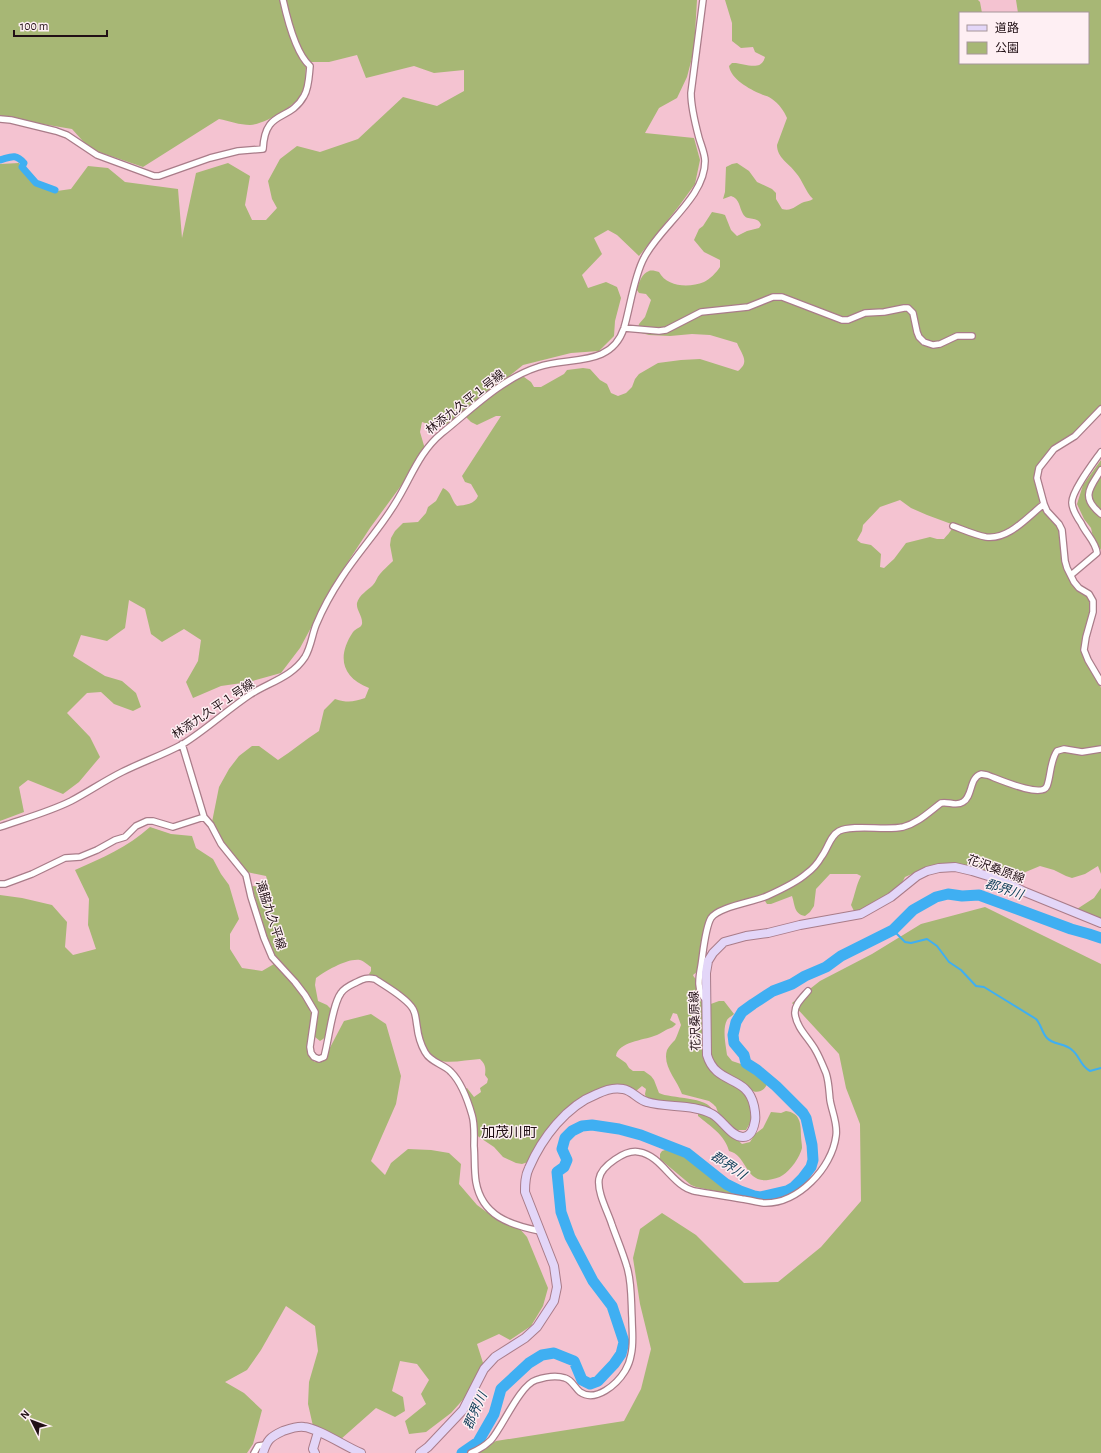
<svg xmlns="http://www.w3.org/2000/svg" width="1101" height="1453" viewBox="0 0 1101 1453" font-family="'Alegreya Sans','Noto Sans JP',sans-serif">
	<rect width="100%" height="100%" fill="#f4c3d1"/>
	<path fill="#a7b775" d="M0,0h697l-3,50 -7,27 -10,21 -18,10 -14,25 49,5 6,22 -5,24 -16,22 -40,50 -22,-21 -9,-5 -14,8 8,16 -20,21 6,13 18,-6 11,5 4,11 -6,23 -1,15 -15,15 -28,2 -48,12 -71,57 -15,5 -15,-5 -2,10 5,17 -22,34 -33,45 -30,46 -40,74 -19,25 -32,9 -28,4 -28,12 -7,-16 12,-21 3,-21 -17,-11 -22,13 -11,-8 -6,-25 -16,-9 -4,28 -18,13 -26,-6 -8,21 32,20 17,5 14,12 5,14 -8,4 -19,-7 -13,-12 -14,1 -20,20 23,24 10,20 -21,25 -16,12 -35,-14 -9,7 5,25 -24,9v-657l19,-1 4,8 15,12 19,8 14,-2 17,-23 20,2 17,14 53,7 4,49 14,-65 32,-10 22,13 -5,29 7,15h14l11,-12 -5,-9 -4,-18 12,-22 17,-13 23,6 38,-13 45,-42 34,9 27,-15v-21l-30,3 -20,-7 -48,12 -9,-23 -28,7h-18l-5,5c-1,7 1,15 -1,22 -4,14 -41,36 -55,36 -10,0 -21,-4 -31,-6l-76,48 -53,-18 -18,-20 -72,-12z
		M725,0h253l2,2 2,11h-22v50h128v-50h-70l-2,-13h85v406l-24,26 -21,13 -20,24 5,31 -6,9 -30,24 -17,3 -34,-11 -27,-10 -16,-7 -11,-8 -20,7 -17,18 -1,6 -5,9 4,3 10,2 10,9 -1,13 4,1 10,-9 12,-16 24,-6 7,2h7c3,-4 6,-6 8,-11l46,10 39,-27h7l15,17 6,39 24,29 2,4 1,11 -9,31 18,46v60l-12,3 -30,-3 -16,41 -23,-3 -38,-14 -17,26 -5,4 -17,-1 -22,16 -19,8 -62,4c-11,15 -21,34 -37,45 -11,8 -31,18 -44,23 -15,5 -33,7 -46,17l-15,57 -5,4 1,2 3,3v8l5,15 3,52 42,40 6,23 -7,12h-11l-16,-15 -3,-8 -3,-3 -4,-3 -27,-7c-5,-14 -20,-28 -15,-44 2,-4 5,-7 8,-10 2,-4 4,-10 6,-15l-4,-11 -4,-1 -3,7 6,4c-3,4 -6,4 -10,6 -4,2 -8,5 -12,6 -10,4 -36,6 -38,20l10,7 3,5 4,3h11l7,5 3,4 5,13c12,6 49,3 54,18l-67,-13 -1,-4 1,-5 -4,-3 -6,5 -3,-2 -52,8 -53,65 -6,2 -6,-1 -13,-6 -9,-10 -15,-10 -3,-3 -12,-45 3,-1 7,9 7,-5 -1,-4 7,-5 1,-4 -3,-4c1,-8 0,-11 -5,-16 -14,1 -31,5 -44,1 -12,-4 -18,-37 -20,-48l-44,-35 -3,-3 2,-3v-4c-3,-2 -7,-6 -11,-7 -13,-2 -34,11 -44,18l-1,7 3,16 9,4 6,6c-3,11 -2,25 -13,30l-5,-4v-7l3,-13 -3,-9 -15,-25 -22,-21 -10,-17 -16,-59 13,1 3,-4 -2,-7 -19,-4 -4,-6 -23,-21 -8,-23 7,-35 10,-18 10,-13 13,-10h7l19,14c14,-9 27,-20 41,-29l5,-21 11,-11c13,4 18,3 30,-1l4,-10c-28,-11 -32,-32 -16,-56 3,-4 8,-4 9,-8 1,-8 -6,-14 -5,-21 2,-8 11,-13 16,-18 3,-3 4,-8 7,-11 3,-4 8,-8 13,-13l-3,-16 1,-7 4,-7 8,-8 15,-1 8,-9 2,-6 8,-6 7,-13c9,4 8,12 14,18 8,-1 18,-2 21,-10l-7,-12 -6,-2 -3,-6 39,-60h-5l-19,9 -6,-3 -5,-5c13,-11 43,-38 58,-40l7,5 3,5h7l23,-13 3,-4 16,-2 7,1 10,11 7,4 4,9 7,3 8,-3 6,-6 3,-8 4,-5 19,-11 23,-3 19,-1 38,12c12,-9 4,-16 -1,-28l-27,-8 -18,-1 -22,2 -21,-1 -12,-3 2,-8 6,-7 6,-17 -5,-6 -7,-1 -2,-3c1,-6 5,-17 12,-19 2,-1 7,0 10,1 8,15 30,16 45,10 6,-3 12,-9 16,-15v-7l-16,-8 -10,-12 5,-11 4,-3 9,-14 10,2 3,1 6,15 6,6 10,-5 12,-3 2,-3c-3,-10 -14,-3 -18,-11 -4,-7 -3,-15 -12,-18l-8,3 2,-7 1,-25 6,-3 5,-1 12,8 8,11 15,7 4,4v6l6,10c10,3 14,-4 22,-7 3,-1 6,-1 9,-3 -8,-8 -10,-18 -17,-26 -7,-10 -19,-15 -19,-28l10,-27c-3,-7 -8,-14 -15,-19 -3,-3 -7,-3 -11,-5 -12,-5 -30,-15 -32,-28l3,-3c11,-1 29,10 33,-6l-10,-5 -2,-5 -12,1 -9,-7v-18z
		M1101,460v8l-15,25 15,22v35l-8,-13 -2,-9 -7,-9 -7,-15 6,-19z
		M1101,471v41c-16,-19 -12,-21 0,-41z
		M1101,750v124l-3,-8 -13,8 -13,4 -6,-2 -12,-6 -14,-4 -24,10 -13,3 -30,-12 -18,-2 -34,5 -16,7 -7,13 -41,22 -3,-1 -3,-6c4,-10 5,-20 10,-29l-4,-2h-27l-14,15 -2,17 -4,6 -5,4c-11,-2 -10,-11 -13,-20l-21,8h-4l-2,-3 4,-4 36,-20 33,-43 10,-3 54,-3 39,-24 21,1 14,-26 4,-4 63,17 15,-41z
		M150,827l21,7 21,2 4,12 17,11 8,15 8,11 10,34 -9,15v15l12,19 20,3 12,-7c14,15 29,27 36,46 7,17 -12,39 5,52l9,-3 20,-38 27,-7 15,10 15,52 -5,28 -25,57 14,14 6,-12 17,-14 23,1 18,3 12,11 -2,20 18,21 15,11 19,3 16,18 21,51 -5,18 -12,20 -21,14 -11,-6 -22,10 7,22 -16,28 -17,19 -25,19 -17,2 -4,-13 21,-17 -5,-10 8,-14 -12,-16 -17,-3 -8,30 11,6 2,14 -10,6 -19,-9 -35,31 -28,-13 -5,-22 1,-22 9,-31 -3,-25 -29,-20 -25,44 -14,20 -22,12 19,11 18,17 -9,34 -6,9h-247v-558l22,3 30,7 15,17 -2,25 8,8 23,-6 -8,-24 1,-26 -14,-29c27,-12 53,-23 75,-43z
		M1101,888v32l-24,-11 17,-11z
		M985,907l116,57v489h-624l19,-12 128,-20 17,-32 10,-40 -11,-45 -7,-46 7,-29 22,-16 34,22 48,48 34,-1 43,-35 40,-46 -1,-77 -14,-36 -7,-34 -47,-51 28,-22 52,-27 49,-30z
		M719,1001h5l10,13c-2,2 -5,3 -7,6 -5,9 -1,26 0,35l5,6 15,5 21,16c-3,9 -10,12 -18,8l-35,-23 -6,-17 -1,-45z
		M786,1111c14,2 15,12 15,25 0,4 1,8 1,12 -2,9 -12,23 -19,27 -4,3 -10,4 -15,5 -23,3 -21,-25 -39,-29 -4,-16 -19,-25 -31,-35v-3l12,2 32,29 8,-2 5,-8 8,-6 8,-16 10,1z
		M668,1149c9,2 31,16 38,23 2,2 4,5 6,7 6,6 14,9 22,13l-1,3 -37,-8 -5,-2 -31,-26v-5l2,-3z"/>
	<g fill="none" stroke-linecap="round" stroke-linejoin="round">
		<path stroke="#3faff2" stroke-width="2" d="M893,930l12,12 6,1 16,-4 10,7 12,16 12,8 15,16 8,1 52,32c5,5 6,14 11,19 6,7 18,5 25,12 8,6 8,16 18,21l11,-3"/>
		<path stroke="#3faff2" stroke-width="7" d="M0,160c11,-3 15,-7 24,3l-2,4 14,16 19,7"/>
		<path stroke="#3faff2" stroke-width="11" d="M462,1453l16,-11 16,-28 7,-25 28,-26 13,-8 12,-2 20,8 8,19 8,4 8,-3 16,-17 7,-10 3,-12 -12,-36 -19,-25 -23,-44 -9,-25 -4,-40 7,-5 3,-7 -5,-11 3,-11 7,-7 10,-5 10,-1 27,4 22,6 46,18 39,31 14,7 14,5 6,1 13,-3 14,-3 7,-4 8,-8 9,-12 2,-7 -1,-15 -6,-27 -3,-5 -27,-27 -19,-16 -11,-7 -2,-8 -10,-12 -1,-8 3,-13 6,-10 11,-8 20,-13 19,-7 13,-8 21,-9 15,-11 52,-26 20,-20 23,-13 12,-3 14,2 17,-1 92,34 18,5 12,4"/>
		<defs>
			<path id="minor" d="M0,119l11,1 45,11 11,4 30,20 57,21h5l51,-18 28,-7 25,-2c2,-41 26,-26 41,-53 5,-8 5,-20 6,-30 -14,-12 -23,-48 -27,-66
				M624,328l35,3 7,-1 35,-18 47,-5 25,-10h9l60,23h6l17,-7 19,-1 20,-4h4l5,5 4,19 2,5 5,5 9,3 7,-1 17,-8h15
				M1101,409l-26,27 -21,13 -15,19 -2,10 7,26 3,7 12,13 3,6 3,31 2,7 7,14 5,6 10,6 4,7v11l-7,25 -2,13 4,10 13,22
				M1101,470c-11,18 -21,27 0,44
				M953,526c11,4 22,9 33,11 23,3 41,-20 58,-33
				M1071,575l26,-22c-1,-11 -11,-19 -16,-30 -3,-4 -9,-14 -9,-20 -1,-11 22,-41 29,-51
				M182,744l22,73 7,8 10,19 25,31 5,22 13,41 8,19 23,25 10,13 10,17 -5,35 1,6 3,4 5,2 5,-2c5,-17 8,-52 17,-64 4,-6 10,-8 16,-11 6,-3 10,-5 18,-3 10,7 32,19 38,30 3,5 3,12 4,17 1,9 4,19 8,26 6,11 19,12 26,20 11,11 17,29 21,43 3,10 2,20 2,31 1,11 0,24 2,36 6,34 34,43 64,49
				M0,827c23,-8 49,-15 71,-26 17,-9 33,-20 51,-29 20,-10 41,-17 61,-28 24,-15 44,-34 68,-50 19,-12 41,-17 54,-37 6,-10 7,-22 11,-32 7,-17 16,-33 26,-48 17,-26 38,-48 54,-75 15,-24 23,-50 46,-69 30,-24 59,-54 96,-66 31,-11 73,1 86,-39 6,-20 10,-52 20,-70 16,-32 61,-60 61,-97 0,-7 -4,-16 -6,-23 -4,-15 -8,-30 -8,-45l12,-93
				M0,884h5l27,-10 33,-16 15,-1 17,-7 18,-10 10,-3 11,-11 11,-5h6l20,6 31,-10
				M706,1000c-10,-9 -7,-23 -5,-34 2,-12 4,-38 10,-48 7,-11 42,-16 56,-22 11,-5 30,-14 39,-22 7,-5 12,-11 16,-18 6,-8 8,-20 17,-25 15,-7 47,0 64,-4 15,-4 26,-15 38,-24 7,-2 15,4 22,-1 10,-6 6,-24 18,-28l6,1c9,3 55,24 60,11 4,-11 3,-25 10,-35l7,-2 18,3 19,-3
				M254,1453l4,-7 7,-1
				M471,1453c7,-3 15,-8 20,-13 12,-14 29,-55 45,-60 9,-3 20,-5 29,-2 7,2 10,10 15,14 16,11 37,-8 45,-21 3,-5 5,-10 6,-16 3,-12 1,-25 1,-37 -1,-16 0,-35 -5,-51 -4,-14 -10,-28 -15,-42 -4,-13 -15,-32 -13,-46 2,-13 27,-30 40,-27 19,3 29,24 44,34 4,3 8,4 11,5 16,3 32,5 48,8 7,1 15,3 22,4 34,1 68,-35 72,-67 2,-12 -4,-24 -6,-36 -1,-9 -1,-18 -4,-27 -3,-7 -6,-15 -10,-22 -7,-13 -19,-22 -21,-37 -1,-9 7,-16 13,-23"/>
			<path id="secondary" d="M263,1453c4,-13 7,-16 20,-22 6,-2 14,-5 21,-4 14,1 42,20 57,26
				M315,1453l-2,-4 5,-17
				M420,1453l8,-6 35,-37 21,-41 11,-12 30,-19 12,-11 17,-26 3,-14 -3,-21 -29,-74c0,-8 0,-16 4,-24 13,-30 37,-62 68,-74 8,-4 17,-7 26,-5 9,1 15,11 24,13 20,6 47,2 65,12 10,5 19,23 31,23 8,0 11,-10 12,-16 1,-5 0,-10 -1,-15 -7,-32 -38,-20 -47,-51l-1,-82 2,-12 5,-8 11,-11 22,-6 22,-3 32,-8 61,-11 30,-17 26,-21 10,-5 12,-3 16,-1 17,4 29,9 24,12 76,31"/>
		</defs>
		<use href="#minor" stroke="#a97c89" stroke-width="8"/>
		<use href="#secondary" stroke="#a97c89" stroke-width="10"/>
		<use href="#minor" stroke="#fff" stroke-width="5.5"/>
		<use href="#secondary" stroke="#e3d6f8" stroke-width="8"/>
	</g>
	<g text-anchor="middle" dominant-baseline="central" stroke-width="3" stroke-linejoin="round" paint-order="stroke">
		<g font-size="12" fill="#211015" stroke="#feeff3">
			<text transform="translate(465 402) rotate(-38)">林添九久平１号線</text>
			<text transform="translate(213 709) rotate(-34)">林添九久平１号線</text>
			<text transform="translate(996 869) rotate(20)">花沢桑原線</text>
			<text transform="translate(271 915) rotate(72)">滝脇九久平線</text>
			<text transform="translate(695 1021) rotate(-92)">花沢桑原線</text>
		</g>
		<g font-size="13" font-style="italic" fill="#0d3c57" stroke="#feeff3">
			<text transform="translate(1004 890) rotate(18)">郡界川</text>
			<text transform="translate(728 1166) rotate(34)">郡界川</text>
			<text transform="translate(476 1411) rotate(-66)">郡界川</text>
		</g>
		<g font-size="14" fill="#211015" stroke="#feeff3">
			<text x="509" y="1133">加茂川町</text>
		</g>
	</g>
	<rect x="959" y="12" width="130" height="52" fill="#feeff3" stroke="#a6969a"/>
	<rect x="967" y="25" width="20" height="6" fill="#e3d6f8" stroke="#a6969a"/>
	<text x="995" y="32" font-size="12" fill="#211015">道路</text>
	<rect x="967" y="42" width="20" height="12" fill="#a7b775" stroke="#a6969a"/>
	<text x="995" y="52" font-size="12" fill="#211015">公園</text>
	<g transform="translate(32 1421) rotate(312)" stroke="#feeff3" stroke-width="3" paint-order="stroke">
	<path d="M0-3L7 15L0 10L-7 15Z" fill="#211015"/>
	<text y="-6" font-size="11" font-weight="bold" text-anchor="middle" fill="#211015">N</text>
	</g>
	<path d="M14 30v6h93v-6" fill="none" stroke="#211015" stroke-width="2"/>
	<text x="20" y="30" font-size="12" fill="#211015" stroke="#feeff3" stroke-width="3" paint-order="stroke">100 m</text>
</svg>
